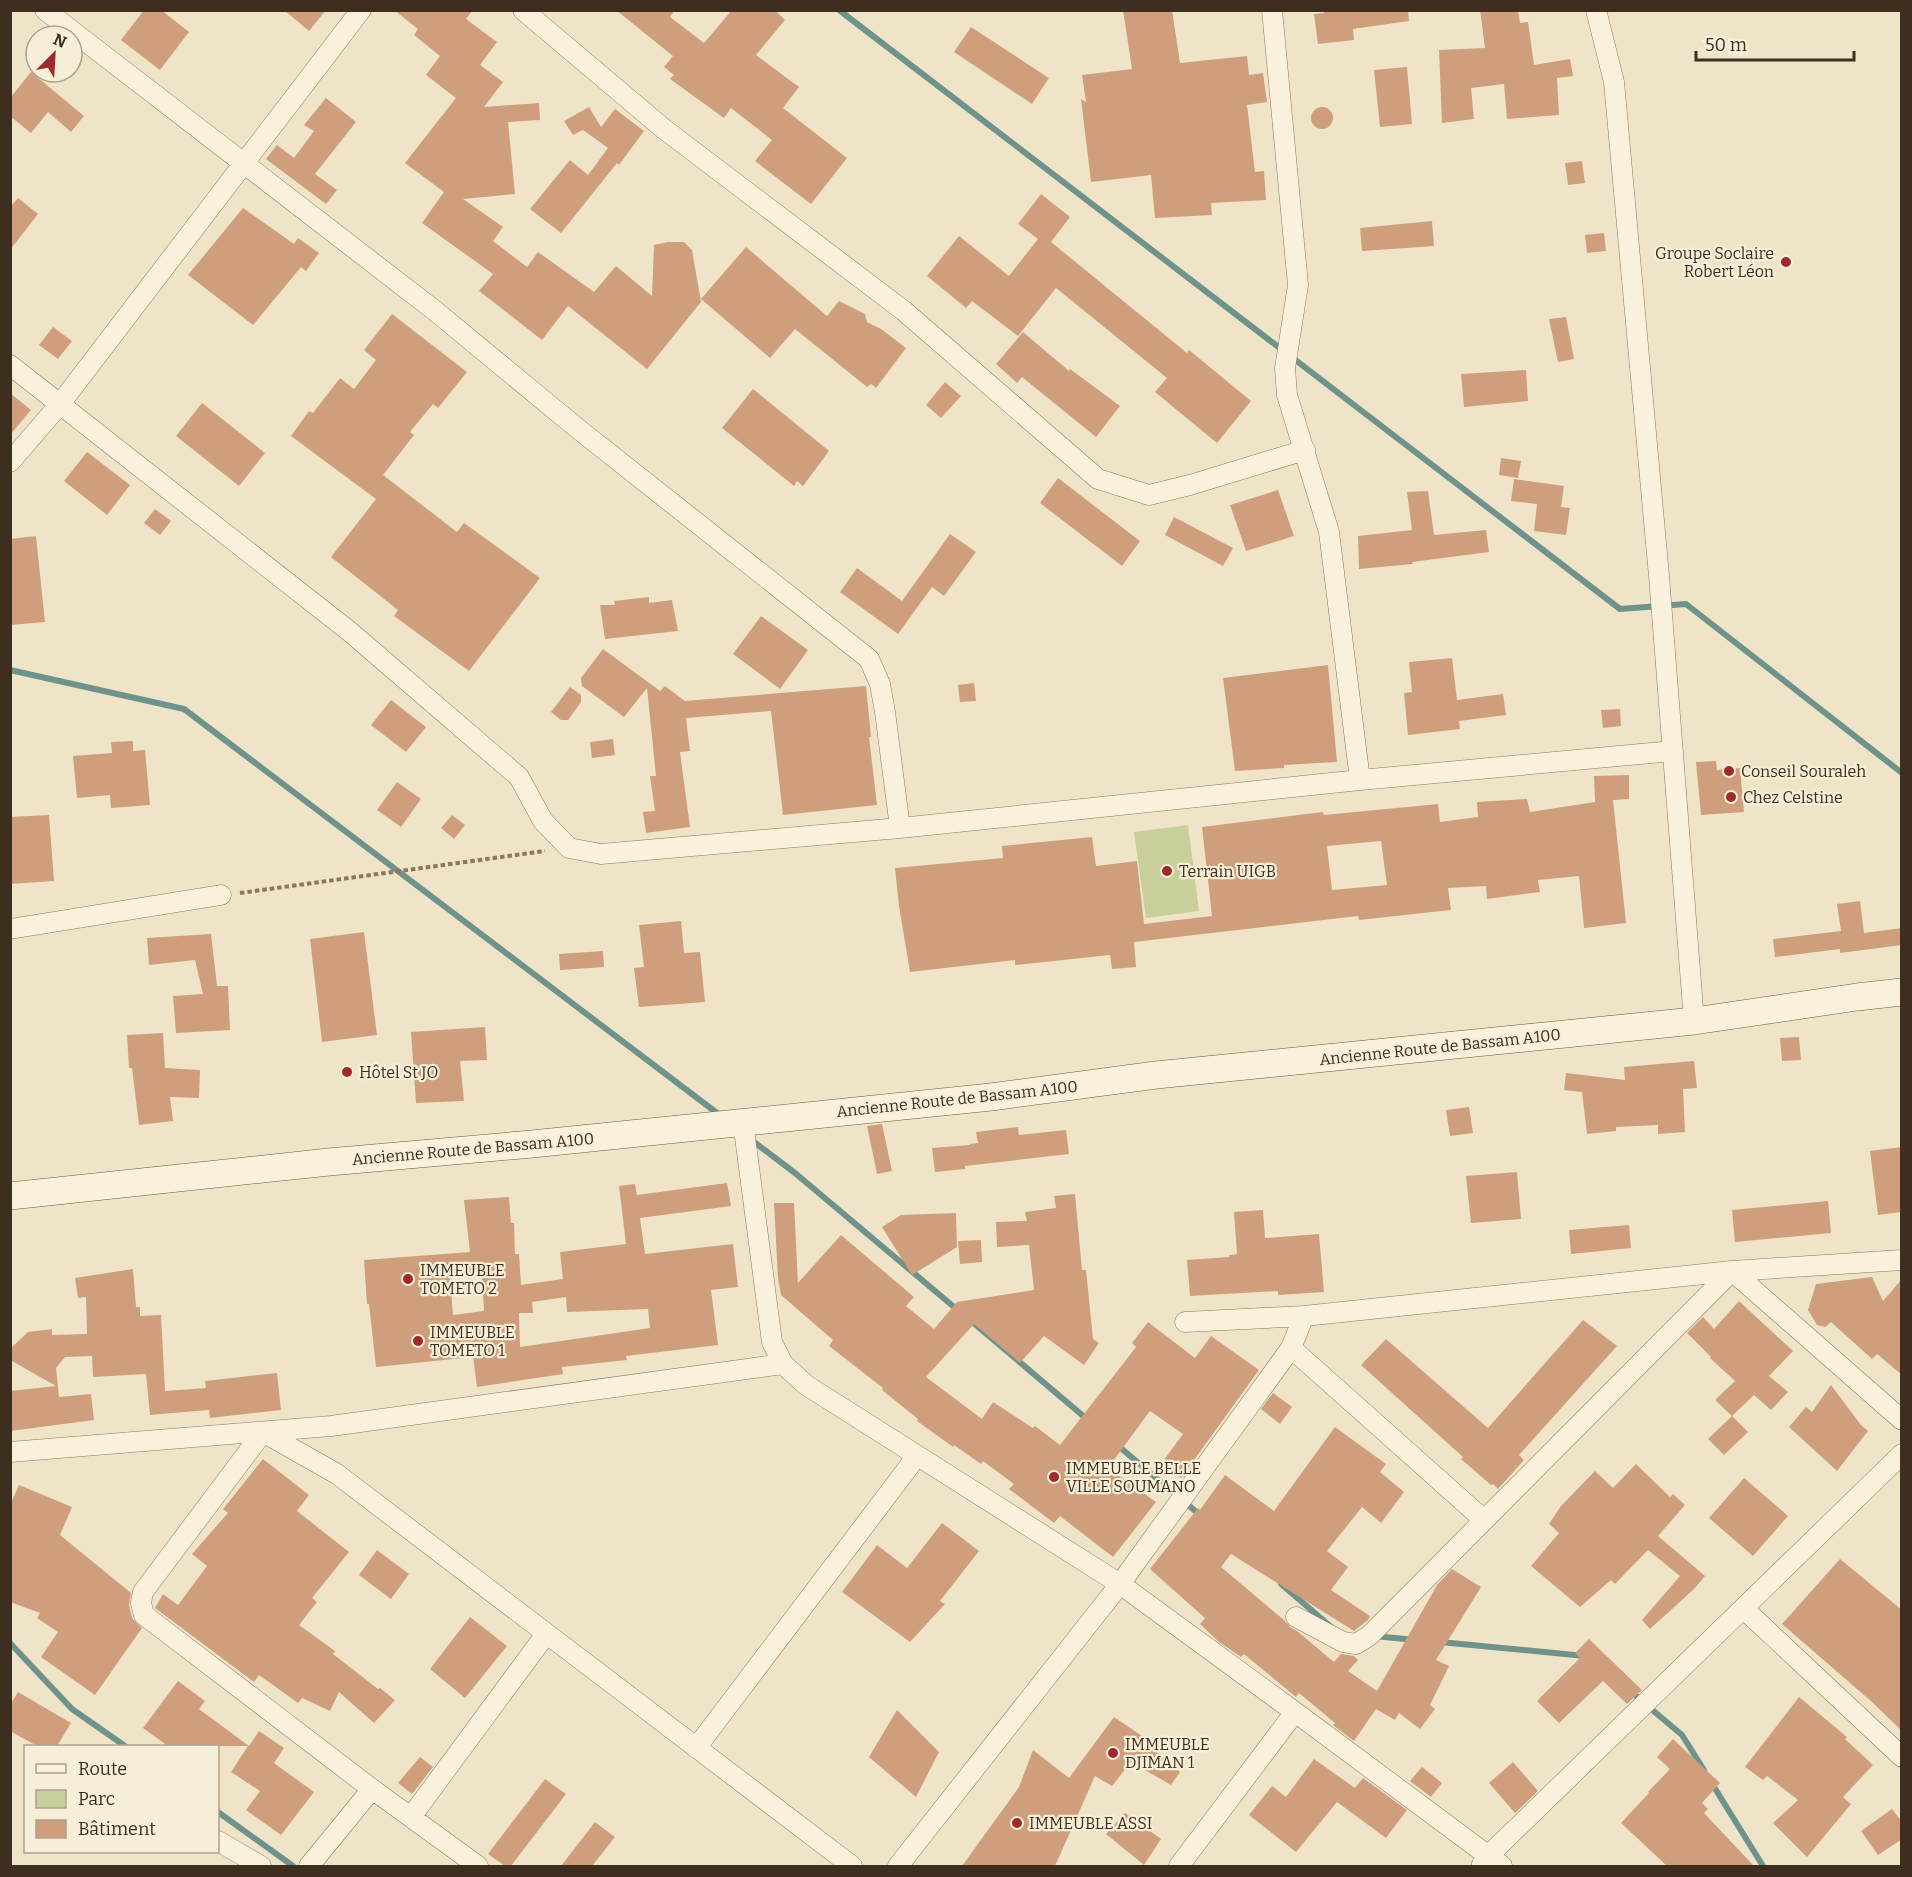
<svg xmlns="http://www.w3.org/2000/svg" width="1912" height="1877" viewBox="0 0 1912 1877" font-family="Bitter,serif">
	<rect width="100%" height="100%" fill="#f0e4c8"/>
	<path fill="#c9cf9b" d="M1188,825l11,86 -53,7 -12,-86z"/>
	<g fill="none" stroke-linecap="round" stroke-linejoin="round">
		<path stroke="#6f938a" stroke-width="6" d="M839,10l781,599 66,-5 216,169
			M10,670l174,39 537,407
			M750,1139l45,34 165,139
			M970,1320l118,100
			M1116,1444l84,71
			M1281,1584l49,42
			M1374,1636l41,4
			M1440,1642l145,14
			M10,1643l62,66 53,37
			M1630,1691l52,44 22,35
			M1711,1782l52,84
			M218,1812l75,54"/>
	</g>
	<path fill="#cf9f7d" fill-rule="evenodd" d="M144,10h17l28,22 -29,38 -39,-30z
		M284,10h42l-17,21z
		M394,10h79l-7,9 31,23 -17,23 23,17 -19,25 55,-4 1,17 -32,2 7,72 -52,5 40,28 -10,14 34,26 11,-15 56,40 22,-26 36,30 2,-51 14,-3h16l8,8 9,52 -54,67 -79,-63 -26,34 -63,-49 14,-17 -71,-51 22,-31 -39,-29 51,-65 -30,-23 14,-19 -26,-21 4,-6z
		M616,10h59l-5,7 34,26 28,-33h43l10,10 -29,35 43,32 -16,21 64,50 -36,46 -56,-43 17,-21 -41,-32 -7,10 -54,-39 4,-4 -10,-8 9,-11z
		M1123,10h49l8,53 67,-7 2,19 14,-2 4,29 -20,3 8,67 9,-1 2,29 -55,3 1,12 -57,3 -4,-43 -60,7 -10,-83 5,3 -4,-27 50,-6z
		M1324,10h84l1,11 -56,8 1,11 -36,4 -4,-30 10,-1z
		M1480,10h38l2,13 8,-1 6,43 36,-6 3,17 -16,2 2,37 -52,4 -3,-35 -33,4 3,31 -32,4 -3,-73 46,-2z
		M971,27l78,51 -17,26 -78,-52z
		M1407,67l5,57 -32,3 -6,-57z
		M31,72l53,44 -13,16 -23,-20 -17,21 -21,-17v-18z
		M326,98l30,24 -41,52 22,16 -11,14 -60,-45 11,-14 17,13 20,-27 -10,-6z
		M1311 118a11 11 0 1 1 22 0a11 11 0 1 1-22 0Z
		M589,107l12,20 14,-18 29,22 -25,34 -2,-2 -56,70 -31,-24 40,-49 18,15 20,-27 -25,-18 -10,5 -9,-14z
		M1582,161l3,22 -17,2 -3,-22z
		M1041,194l29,23 -19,25 136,111 2,-3 62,51 -34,42 -62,-51 12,-14 -111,-90 -38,48 -46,-35 -6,7 -39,-32 32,-40 50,40 29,-37 -20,-15z
		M18,198l20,16 -28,36v-43z
		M243,208l51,36 4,-6 21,15 -13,18 -5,-4 -48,58 -65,-50z
		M1432,221l2,25 -72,5 -2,-23z
		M1604,233l2,18 -19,2 -2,-18z
		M746,247l81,69 12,-15 26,13 2,8 14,7 25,19 -30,40 -5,-4 -4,3 -72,-58 -25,29 -69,-59z
		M392,314l75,58 -29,36 -5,-4 -23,28 4,3 -31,40 74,57 7,-9 76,55 -71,93 -75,-55 4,-6 -67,-53 45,-58 -85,-63 18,-25 4,2 27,-35 14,11 22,-29 -12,-10z
		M1566,317l8,42 -16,3 -9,-43z
		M53,327l19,14 -14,18 -19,-14z
		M1023,332l46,39 1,-2 50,37 -24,31 -74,-60 -5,6 -21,-19z
		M1526,370l2,31 -64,6 -3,-33z
		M945,382l16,14 -20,22 -15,-13z
		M753,389l76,62 -26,35 -6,-5 -3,5 -72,-58z
		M10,393l21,17 -21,25z
		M202,403l63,50 -26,33 -63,-50z
		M87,452l43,33 -23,30 -43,-34z
		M1501,458l20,3 -3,17 -19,-3z
		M1058,478l82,63 -18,25 -82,-63z
		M1514,479l50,7 -3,21 9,1 -4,27 -32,-4 3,-27 -26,-3z
		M1278,490l16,46 -48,15 -16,-46z
		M1428,491l6,44 52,-5 3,22 -77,10 1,2 -54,5 -1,-33 54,-6 -5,-38z
		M155,509l16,12 -11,14 -16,-12z
		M1174,517l59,31 -10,18 -58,-31z
		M950,534l26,18 -32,44 -12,-9 -34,47 -58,-42 17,-24 45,33z
		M36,536l9,86 -35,3v-86z
		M649,597v6l23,-3 6,31 -73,8 -5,-34h15l-1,-4z
		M761,616l47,34 -28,39 -47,-35z
		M603,649l57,42 5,-5 20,15 181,-15 5,51h-2l8,68 -94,10 -12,-104 -85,7 4,33 -10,1 10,75 -44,6 -3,-21 12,-1 -5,-35h6l-9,-88 -23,29 -42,-31 -1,-8z
		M1452,658l5,42 46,-6 3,21 -47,6 1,8 -52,6 -4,-42 8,-1 -3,-30z
		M1328,665l9,97 -53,3v3l-49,3 -12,-93z
		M974,683l2,18 -16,1 -2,-17z
		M570,687l11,8v7l-13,18h-7l-10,-8z
		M391,700l35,27 -20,25 -35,-27z
		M1620,709l1,17 -18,2 -2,-18z
		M613,739l2,16 -23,3 -2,-16z
		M133,741v10l12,-1 5,55 -39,3 -1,-13 -33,3 -4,-42 39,-3 -1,-11z
		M1716,761l1,9 23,-2 4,44 -43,3 -5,-53z
		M1629,775v24l-16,1 13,123 -42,5 -5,-52 -41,4 2,12 -53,7 -1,-13 -38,2 3,22 -92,10 -1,-4 -224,26 2,25 -24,2 -2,-14 -95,10v-5l-105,12 -11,-66 -4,-38 108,-10 -1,-12 90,-9 4,29 41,-5 7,63 68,-8 -10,-89 121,-15 1,3 114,-11 2,18 38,-5 -1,-15 50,-3 3,13 65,-10 -1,-26zM1381,841l6,44 -55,5 -5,-44z
		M397,782l24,17 -20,28 -24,-17z
		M49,815l5,66 -44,3v-67z
		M452,815l13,10 -11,14 -13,-11z
		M1860,901l4,32 38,-5v17l-62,8v-4l-65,8 -2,-18 68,-8 -4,-27z
		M681,921l3,32 16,-1 5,50 -66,5 -5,-39 10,-1 -5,-42z
		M364,932l13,103 -55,7 -12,-103z
		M211,934l6,52h11l2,44 -54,3 -3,-37 30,-2 -8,-34 -46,5 -2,-27z
		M603,951l1,16 -44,3 -1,-16z
		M485,1027l2,33 -27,1 4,40 -48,2 -5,-71z
		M163,1033l2,35 35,2 -1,28 -29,-1 3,24 -34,4 -7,-57h-3l-2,-33z
		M1799,1037l2,23 -19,1 -2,-23z
		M1694,1061l3,27 -14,1 2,43 -27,2v-9l-42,2v4l-29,3 -5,-42 -18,-2 2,-17 59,7 -1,-13z
		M1469,1107l4,26 -23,3 -4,-26z
		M882,1124l10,47 -15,3 -10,-48z
		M1018,1127l1,8 47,-5 3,24 -104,12v3l-30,3 -3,-24 38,-3v-1l8,-1 -2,-11z
		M1902,1147v65l-24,3 -8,-64z
		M1517,1172l4,47 -50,4 -5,-47z
		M727,1183l4,23 -91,12 5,36 88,-10 5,43 -27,3 7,55 -92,11 1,4 -65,7 1,7 -86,13 -4,-30 -97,10 -7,-63h-2l-3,-44 106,-8 -6,-52 45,-3 2,26h3l1,31h4l2,31 42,-6 -3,-27 66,-8 -7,-58 16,-2 2,11zM482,1275l2,36 -31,4 -3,-38zM566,1297l1,15 81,-3 2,19 -130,19 -1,-34h14l-1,-11z
		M1075,1194l7,76h4l7,69 6,4 -15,22 -40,-29 -24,27 -46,-39 -48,53 56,42 11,-17 40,26 2,-2 25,19 76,-98 -4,-4 16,-21 47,36 16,-22 48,34 -78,108 -20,-14 22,-30 -33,-23 -42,57 48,34 -43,55 -53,-41 -6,7 -45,-34 5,-5 -31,-23 -2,3 -27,-19 -1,2 -36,-26 1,-2 -36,-29 1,-2 -54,-42 4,-6 -52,-45 -3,-17 -4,-75h20l4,80 43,-48 73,62 -8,9 28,23 23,-27 77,-12 -5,-45 -32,2 -1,-25 31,-1 -2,-9 31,-4 -2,-12z
		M1828,1201l3,32 -96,9 -3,-32z
		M1263,1210l2,28 54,-4 5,58 -46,3v-4l-88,5 -3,-36 42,-3v-2l8,-1 -3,-42z
		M956,1213l1,34 -45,28 -30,-48 19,-12z
		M1629,1225l2,23 -60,6 -2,-24z
		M981,1240l1,22 -22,2 -2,-23z
		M133,1269l3,38h4v9l21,-1 4,76 41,-3 -1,-7 72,-8 4,37 -71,8 -1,-8 -59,5 -4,-41 -53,3 -1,-21 -27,1 -9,11 3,29 32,-3 3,26 -84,11v-40l46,-5 -44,-25 -2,-12 18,-17 24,-3v6l35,-1 -1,-37 -8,1 -3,-20z
		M1872,1277l11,24 19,-22v96l-25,-21 -5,5 -41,-37 -6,5 -8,-2 -9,-15 8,-26z
		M1739,1301l54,50 -24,25 19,16 -17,18 -17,-15 -22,21 -17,-16 20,-19 -25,-23 1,-1 -24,-24 16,-16 11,12z
		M1583,1320l34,26 -98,109 5,5 -26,29 -5,-5 -2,1 -30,-26 2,-2 -102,-92 25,-26 102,89z
		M1831,1385l30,40 7,6 -31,40 -48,-44 17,-20 6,5z
		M1273,1393l19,14 -12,17 -19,-15z
		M1732,1416l16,16 -24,23 -16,-16z
		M1335,1427l51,37 -6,8 24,20 -23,31 -19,-16 -35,44 21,16 -17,23 39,26 -2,4 -14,11 -123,-77 -10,13 64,54 5,6 7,4 37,31 7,-8 13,2 4,4 -10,11 29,20 60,-106 15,-16 29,18 -45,73 13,6 -19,39 5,4 -15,20 -21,-16 -4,7 -19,-11 -22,32 -21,-16 2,-2 -36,-30 -3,4 -52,-43 -3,3 -22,-15 -19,-18 5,-6 -55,-49 48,-61 2,2 25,-35 49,36z
		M263,1459l46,36 -12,16 52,41 -37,46 5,4 -18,23 36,26 -2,3 45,35 2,-1 15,12 -21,23 -35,-31 -9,19 -28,-13 -4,5 -39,-28 -5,7 -99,-74 8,-14 15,11 29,-39 -15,-12 36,-41 -5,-4z
		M1636,1464l34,33 3,-3 12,11 -27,31 47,40 -11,13 -44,40 -8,-9 38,-44 -32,-26 -33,34 -4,-4 -31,27 -49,-41 28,-33 -10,-9 12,-18 34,-35 18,17z
		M1744,1478l44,38 -35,40 -44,-38z
		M19,1485l53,22 -12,28 71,58 -2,12 3,13 10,10 -47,67 -54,-38 17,-25 -21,-14 3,-5 -30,-11v-97z
		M942,1523l37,28 -39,50 5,3 -35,38 -68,-50 35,-47 30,23z
		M377,1550l32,24 -18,25 -32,-24z
		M1840,1559l62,51v121l-30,-29 -90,-78z
		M470,1617l37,29 -42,52 -35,-29z
		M1589,1639l53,51 -15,14 -24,-23 -44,42 -22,-22 43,-43 -5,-5z
		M178,1681l27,20 -6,8 50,37 10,-15 25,17 -10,15 40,29 -33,43 -35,-25 14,-19 -29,-19 17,-26h-80l-25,-18z
		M18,1692l53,31 -14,23h-20l-27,-15v-26z
		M1799,1697l48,40 -2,2 28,26 -30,32 8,7 -44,53 -34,-34 25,-23 -31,-24 -4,4 -18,-13z
		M897,1710l42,42 -23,45 -47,-40z
		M1114,1717l34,23 -2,2 34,30 -9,13 -40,-23 -19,24 -17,-10 -40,90h-93l57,-79 14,-37 36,28z
		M1673,1739l47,44 -18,20 6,6 -4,4 50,53h-87l-46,-43 28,-30 -1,-1 22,-23 -13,-12z
		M420,1757l13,10 -21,27 -14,-11z
		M1314,1759l41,29 8,-10 44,32 -21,28 -49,-36 -41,50 -47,-37 23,-29 14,11z
		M1513,1762l25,29 -23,22 -26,-30z
		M1422,1767l20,16 -11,14 -21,-16z
		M545,1779l21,15 -55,72h-6l-17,-12z
		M1892,1809l10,13v17l-24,16 -17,-24z
		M1125,1813l36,26 -17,26 -38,-31z
		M595,1822l20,15 -23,29h-31z"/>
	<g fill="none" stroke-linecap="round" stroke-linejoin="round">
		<defs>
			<path id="minor" d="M45,10l389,300 143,118 292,231 11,25 5,28 15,116
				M523,10l141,119 240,182 194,168 51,16 41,-10 115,-35
				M1272,10l26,275 -13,83 2,27 42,137 31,248
				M1596,10l18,72 45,494 35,445
				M10,365l339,266 170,146 24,44 26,27 32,6 299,-26 460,-48 313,-29
				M10,462l50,-58 301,-394
				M10,929l211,-34
				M743,1122l29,220 11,22 23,21 314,199 175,128 207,154
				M1304,1316l-13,32 192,171
				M1185,1322l119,-6 428,-45 170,-11
				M10,1452l321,-26 452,-62
				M1744,1609l158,148
				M1296,1617l47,25 13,2 13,-8 363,-365 170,149
				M696,1748l221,-292
				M411,1817l135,-183
				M218,1841l43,25
				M1482,1864l6,-8 414,-402
				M309,1866l63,-77
				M478,1866l-106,-77 -228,-174 -3,-12 2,-11 120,-160 74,42 515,392
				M898,1866l222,-282 171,-236
				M1179,1866l116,-154"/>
			<path id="secondary" d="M10,1196l319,-34 203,-18 459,-47 165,-22 538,-54 163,-24 45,-5"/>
		</defs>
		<use href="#minor" stroke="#8d765c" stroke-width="21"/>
		<use href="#secondary" stroke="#6f573f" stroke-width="28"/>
		<path stroke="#8d765c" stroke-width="4" stroke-dasharray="4.5 3" stroke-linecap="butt" d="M240,893l305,-42"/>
		<use href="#minor" stroke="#faf1dc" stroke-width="20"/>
		<use href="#secondary" stroke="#faf1dc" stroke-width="27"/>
	</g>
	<g fill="#9e2a2b" stroke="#f7eed8" stroke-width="2">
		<circle cx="1786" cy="262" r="6"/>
		<circle cx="1729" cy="771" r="6"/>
		<circle cx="1731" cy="797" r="6"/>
		<circle cx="1167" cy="871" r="6"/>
		<circle cx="347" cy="1072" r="6"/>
		<circle cx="408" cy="1279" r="6"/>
		<circle cx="418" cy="1341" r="6"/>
		<circle cx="1054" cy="1477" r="6"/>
		<circle cx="1113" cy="1753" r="6"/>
		<circle cx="1017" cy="1823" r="6"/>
	</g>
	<g text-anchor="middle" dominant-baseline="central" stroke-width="4.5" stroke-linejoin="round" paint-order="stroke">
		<g font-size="16" fill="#3d2e20" stroke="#f7eed8" text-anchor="start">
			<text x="1774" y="253" text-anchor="end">Groupe Soclaire<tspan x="1774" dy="18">Robert Léon</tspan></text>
			<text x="1741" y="771">Conseil Souraleh</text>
			<text x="1743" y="797">Chez Celstine</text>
			<text x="1179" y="871">Terrain UIGB</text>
			<text x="359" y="1072">Hôtel St JO</text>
			<text x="420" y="1270">IMMEUBLE<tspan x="420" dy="18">TOMETO 2</tspan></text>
			<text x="430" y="1332">IMMEUBLE<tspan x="430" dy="18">TOMETO 1</tspan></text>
			<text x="1066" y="1468">IMMEUBLE BELLE<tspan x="1066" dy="18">VILLE SOUMANO</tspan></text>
			<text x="1125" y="1744">IMMEUBLE<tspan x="1125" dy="18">DJIMAN 1</tspan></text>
			<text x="1029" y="1823">IMMEUBLE ASSI</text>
		</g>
		<g font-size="16" fill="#3d2e20" stroke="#f7eed8">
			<text transform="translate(1440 1047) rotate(-6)">Ancienne Route de Bassam A100</text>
			<text transform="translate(957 1099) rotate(-6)">Ancienne Route de Bassam A100</text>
			<text transform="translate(473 1149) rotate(-5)">Ancienne Route de Bassam A100</text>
		</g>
	</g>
	<rect width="1912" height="1877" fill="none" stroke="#3d2e20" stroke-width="24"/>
	<rect x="24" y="1745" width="195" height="108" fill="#f7eed8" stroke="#ada18e" stroke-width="1.5"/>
	<rect x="36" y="1764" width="30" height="9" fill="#faf1dc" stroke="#ada18e" stroke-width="1.5"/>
	<text x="78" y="1775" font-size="18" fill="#3d2e20">Route</text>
	<rect x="36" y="1790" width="30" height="18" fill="#c9cf9b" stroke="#ada18e" stroke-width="1.5"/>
	<text x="78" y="1805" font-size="18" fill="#3d2e20">Parc</text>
	<rect x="36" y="1820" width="30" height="18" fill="#cf9f7d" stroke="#ada18e" stroke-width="1.5"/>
	<text x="78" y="1835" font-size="18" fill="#3d2e20">Bâtiment</text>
	<g transform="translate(54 54) rotate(24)"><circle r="28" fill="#f7eed8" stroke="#ada18e" stroke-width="1.5"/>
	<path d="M0-4.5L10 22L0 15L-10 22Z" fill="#9e2a2b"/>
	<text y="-9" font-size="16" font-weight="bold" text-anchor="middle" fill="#3d2e20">N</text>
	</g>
	<path d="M1696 51v9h158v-9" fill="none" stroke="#3d2e20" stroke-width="3"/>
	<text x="1705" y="51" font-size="18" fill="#3d2e20" stroke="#f7eed8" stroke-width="4.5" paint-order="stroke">50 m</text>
</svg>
